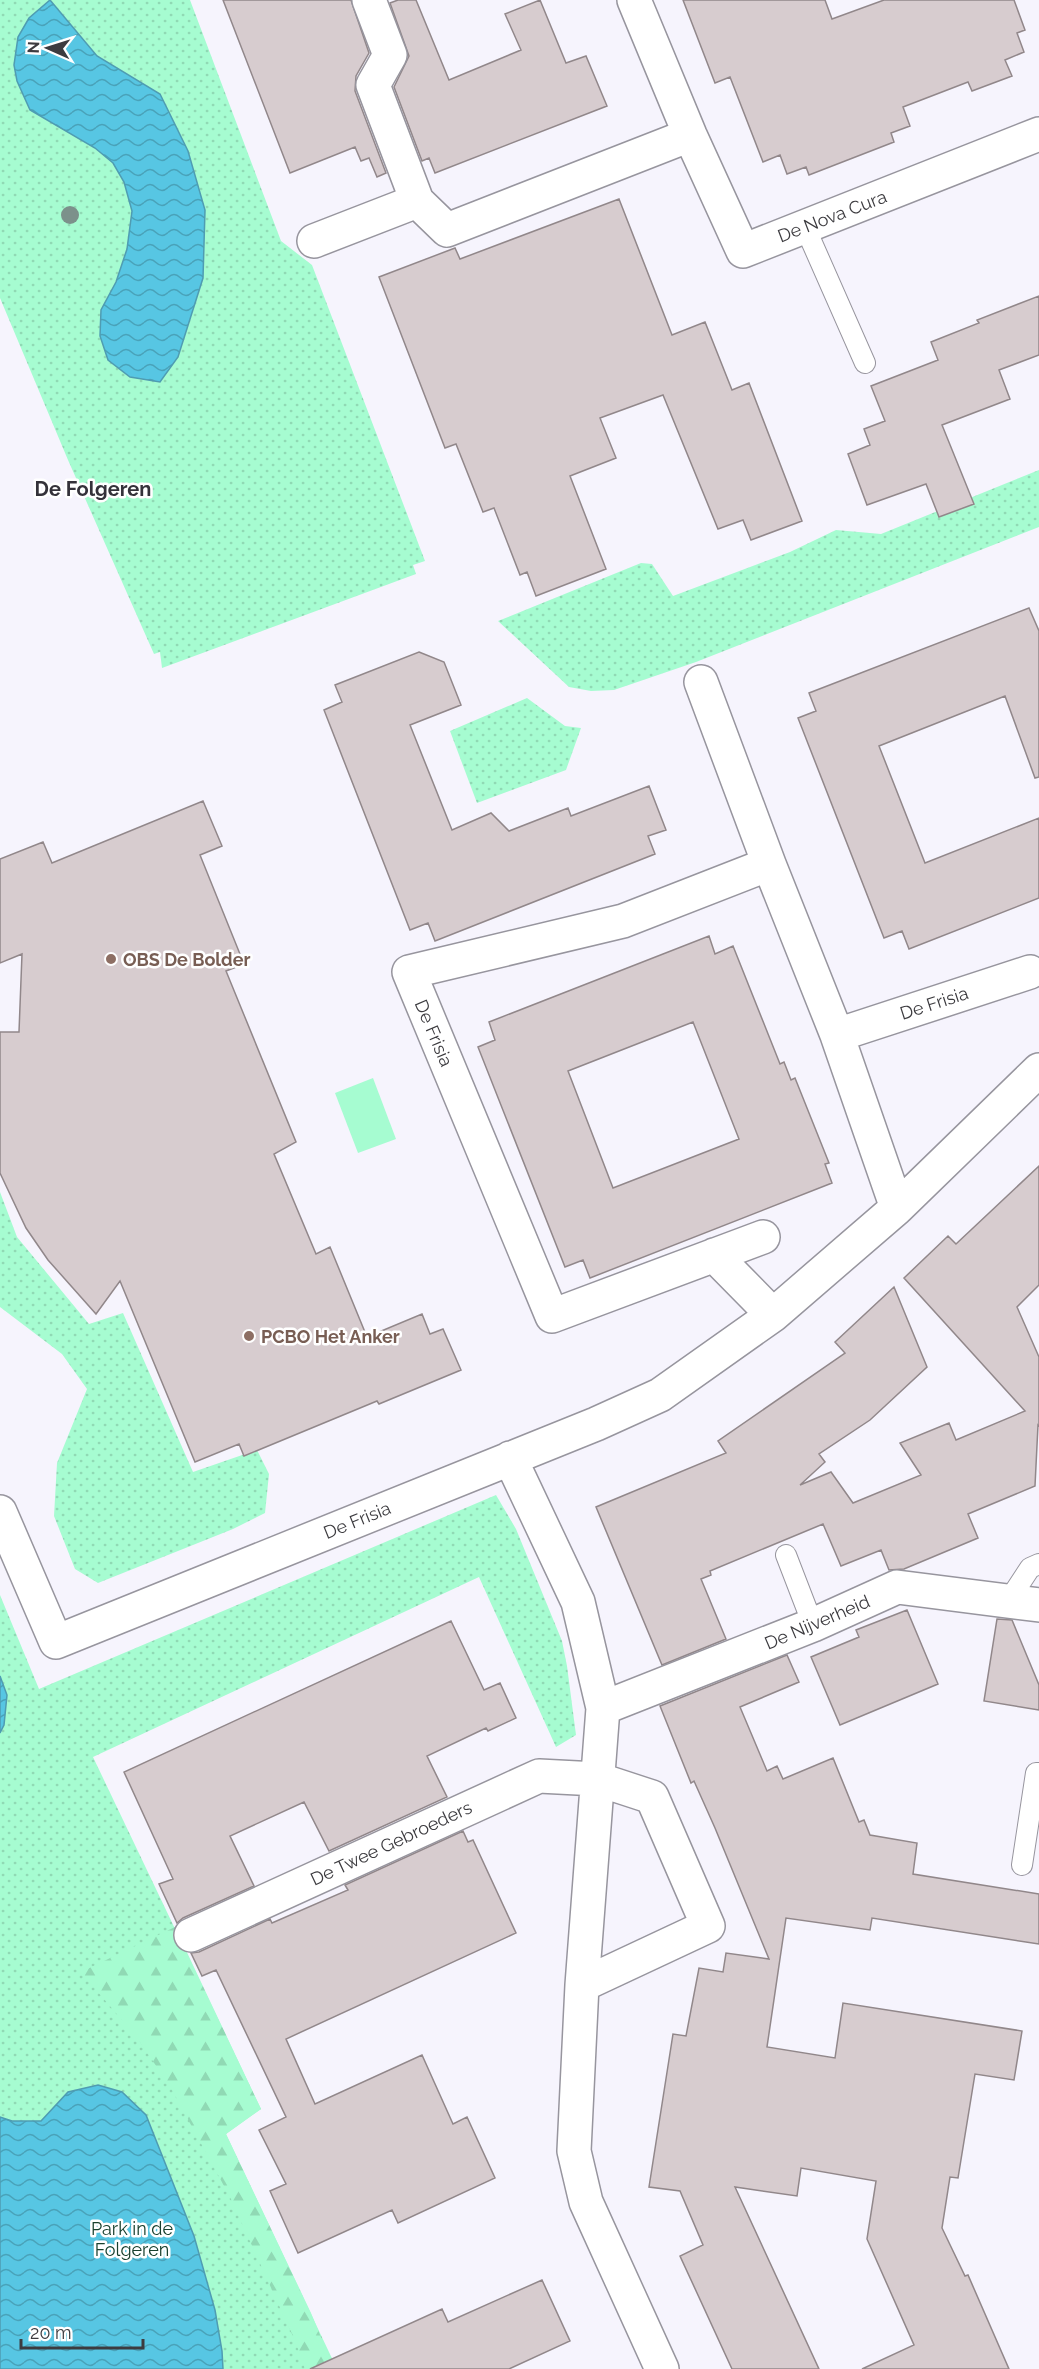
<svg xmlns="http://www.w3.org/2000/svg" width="1039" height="2369" viewBox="0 0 1039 2369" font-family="Raleway,sans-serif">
	<defs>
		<pattern id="grass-dots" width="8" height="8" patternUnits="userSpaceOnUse" patternTransform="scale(1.5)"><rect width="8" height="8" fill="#a6fcd1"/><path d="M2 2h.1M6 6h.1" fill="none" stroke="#90d9b4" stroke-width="1.8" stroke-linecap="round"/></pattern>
		<pattern id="forest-firs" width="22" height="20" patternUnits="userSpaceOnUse" patternTransform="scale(1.5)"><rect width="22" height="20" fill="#a6fcd1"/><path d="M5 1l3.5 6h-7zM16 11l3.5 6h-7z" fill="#90d9b4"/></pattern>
		<pattern id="water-waves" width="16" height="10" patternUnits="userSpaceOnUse" patternTransform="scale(1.5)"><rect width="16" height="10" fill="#57c6e3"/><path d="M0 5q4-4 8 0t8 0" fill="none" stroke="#49a2b9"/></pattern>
	</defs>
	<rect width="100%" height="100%" fill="#f6f4fd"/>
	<path fill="url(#grass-dots)" d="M0,0h190l91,241 31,24 113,296 -12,4 3,9 -254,94 -2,-16 -6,2 -86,-194 -68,-162z
		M1039,470v57l-343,135 -82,28 -23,1 -22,-4 -71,-66 143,-58 11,1 21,32 117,-44 46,-22 45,4z
		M527,698l38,28 16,2 -15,42 -89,33 -27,-72z
		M0,1192l17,45 72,87 34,-11 70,159 64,-22 12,24 -4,39 -32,16 -135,54 -23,-14 -21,-53 3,-53 30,-74 -25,-35 -62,-47z
		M496,1495l20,34 46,112 5,25 9,69 -20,12 -77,-170 -386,180 168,352 -35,25 111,235h-337v-774l39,94z"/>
	<path fill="url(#forest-firs)" d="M175,1927l86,182 -35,25 85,179 16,39 13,17h-35l-9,-26 -66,-146 -59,-109 -33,-49 -57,-67z"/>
	<path fill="#a6fcd1" d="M373,1078l23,61 -38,14 -23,-60z"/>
	<path fill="url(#water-waves)" stroke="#4f9cb2" stroke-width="1.5" d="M50,0l47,56 63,38 28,57 17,59 -2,68 -25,79 -18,25 -30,-5 -22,-17 -8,-24 1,-26 15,-28 11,-33 5,-38 -8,-29 -11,-19 -18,-15 -65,-38 -13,-29 -3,-16 4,-28 11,-19z
		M0,1676l7,19 -3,30 -4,8z
		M98,2085l24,7 24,23 48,121 21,74 7,41 1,18h-223v-252l12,4h29l27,-29z"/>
	<path fill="#d7cccf" stroke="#91878a" stroke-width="1.5" fill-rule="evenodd" d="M223,0h128l18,53 -13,23 -1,15 31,82 -9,4 -8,-19 -8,3 -6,-14 -65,26z
		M398,0h18l33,80 72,-30 -16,-36 35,-14 26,63 20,-7 21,50 -172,67 -6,-15 -7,3 -28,-74 15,-31 -19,-53z
		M683,0h142l7,19 52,-19h130l11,30 -8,3 7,19 -19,8 7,16 -40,15 -4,-9 -65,25 7,19 -19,7 3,9 -85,33 -3,-8 -19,7 -7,-19 -17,7 -33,-85 -15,6z
		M619,199l53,136 33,-13 27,68 17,-7 53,138 -51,19 -8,-20 -25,9 -55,-134 -63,23 16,40 -46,18 36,93 -70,27 -9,-24 -7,3 -26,-67 -11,4 -27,-68 -11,4 -66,-171 76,-29 5,11z
		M1039,296v59l-40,15 11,29 -68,26 32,79 -35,13 -13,-33 -59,21 -19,-51 22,-9 -6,-16 21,-8 -14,-35 67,-26 -7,-18 48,-19 -2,-3z
		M1029,608l10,23v146l-4,1 -30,-82 -126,50 46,117 114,-45v80l-130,51 -7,-18 -18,7 -86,-220 18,-7 -7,-18z
		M419,652l25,10 17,43 -51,20 42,105 39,-17 18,18 59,-23 3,8 78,-30 17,44 -18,6 7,18 -220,87 -7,-18 -18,7 -86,-220 18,-8 -7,-17z
		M203,801l19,45 -22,9 44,109 -18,7 70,171 -22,12 42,100 14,-7 37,90 55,-23 8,20 13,-5 18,41 -82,34 -2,-3 -133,55 -5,-12 -44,18 -75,-181 -24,33 -48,-54 -22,-32 -26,-55v-141h19l3,-78 -22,9v-104l43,-17 9,21z
		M709,936l6,18 18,-8 47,118 4,-2 7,18 4,-2 34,85 -4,1 7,19 -242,95 -7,-18 -18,7 -87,-220 17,-7 -6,-18zM693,1022l46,117 -126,49 -45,-117z
		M1039,1166v119l-22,22 22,50v69l-1,-1 -3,61 -67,28 10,24 -74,31 -15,1 -8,-20 -40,16 -18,-42 -113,47 1,4 -10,4 25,60 -64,26 -66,-158 130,-54 -8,-12 127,-88 -10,-11 59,-55 33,80 -57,53 -51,34 6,8 -25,23 31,-13 22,31 68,-28 -21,-32 49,-20 7,17 69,-29 -121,-133 44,-42 8,8z
		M907,1610l31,74 -98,41 -29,-68 48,-20 -3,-7z
		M997,1619l15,1 27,65v25l-55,-9z
		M451,1621l33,69 16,-7 16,35 -28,13 -2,-3 -59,28 20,41 -118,54 -25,-49 -74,34 24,50 -71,32 -6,5 -18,-39 14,-5 -49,-107z
		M787,1655l12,27 -59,25 27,64 10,-5 6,13 50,-21 26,64 5,-2 6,15 47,8 -4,31 126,20v50l-167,-26 -2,12 -84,-12 -19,129 68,11 8,-55 179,28 -8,49 -39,-6 -17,104 -8,-1 -8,51 23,48 3,-1 41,94h-147l52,-24 -47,-106 9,-58 -75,-13 -4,28 -62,-9 84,182h-87l-52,-113 23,-11 -23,-54 -31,-4 24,-153 13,2 13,-68 24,4 3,-19 43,6 -54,-131 -21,-47 -3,2 -31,-77z
		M463,1831l5,11 5,-2 43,93 -230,106 29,65 107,-49 31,69 14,-7 28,61 -97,45 -6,-13 -94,43 -28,-62 16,-7 -27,-54 27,-13 -70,-147 -14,6 -11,-23 8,-1 71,-33 2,4 76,-33 -3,-5z
		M542,2280l28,61 -61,28h-199l132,-60 6,13z"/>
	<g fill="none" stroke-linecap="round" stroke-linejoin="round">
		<defs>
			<path id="lane" d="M805,227l60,136
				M786,1555l27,70
				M1009,1600l21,-32 9,-4
				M1022,1865l14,-92h3"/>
			<path id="street" d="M369,0l21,55 -17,30 44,116 30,29 243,-95
				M634,0l56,135 53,116 296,-117
				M314,241l103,-40
				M701,682l68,182 68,171 60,173
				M837,1035l193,-63
				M763,1237l-211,79 -143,-344 214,-51 146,-57
				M714,1255l59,60
				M510,1458l68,144 25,106 -21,277 -8,166 12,51 76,167
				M0,1512l56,130 540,-218 64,-29 113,-80 124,-107 142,-138
				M603,1708l210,-83 84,-38 142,18
				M191,1935l348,-159 58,3 55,18 56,129 -126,59"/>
		</defs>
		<use href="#lane" stroke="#97959e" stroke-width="22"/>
		<use href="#street" stroke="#97959e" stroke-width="36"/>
		<use href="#lane" stroke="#fff" stroke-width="20"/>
		<use href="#street" stroke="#fff" stroke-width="33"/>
	</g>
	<circle fill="#7c918b" cx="70" cy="215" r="9"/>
	<g fill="#8d6e63" stroke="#fff" stroke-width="2">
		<circle cx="111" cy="959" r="6"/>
		<circle cx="249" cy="1336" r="6"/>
	</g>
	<g text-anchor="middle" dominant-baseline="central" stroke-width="5" stroke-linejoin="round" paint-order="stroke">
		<g font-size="18" fill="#3c3b3f" stroke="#fff">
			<text transform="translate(832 216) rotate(-21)">De Nova Cura</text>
			<text transform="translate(934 1003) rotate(-18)">De Frisia</text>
			<text transform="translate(434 1033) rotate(67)">De Frisia</text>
			<text transform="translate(357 1520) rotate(-22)">De Frisia</text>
			<text transform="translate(817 1622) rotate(-23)">De Nijverheid</text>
			<text transform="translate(391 1843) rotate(-25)">De Twee Gebroeders</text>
		</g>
		<g font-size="18" font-weight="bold" fill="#785e54" stroke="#fff" text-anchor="start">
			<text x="123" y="959">OBS De Bolder</text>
			<text x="261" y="1336">PCBO Het Anker</text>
		</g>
		<g font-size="18" fill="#18402e" stroke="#fff">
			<text x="132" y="2228">Park in de<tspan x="132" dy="21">Folgeren</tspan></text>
		</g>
		<g font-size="20" font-weight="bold" fill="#34323a" stroke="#fff">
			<text x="93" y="489">De Folgeren</text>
		</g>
	</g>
	<g transform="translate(48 48) rotate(273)" stroke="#ffffff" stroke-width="4.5" paint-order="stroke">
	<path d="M0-4.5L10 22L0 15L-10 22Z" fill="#3c3b3f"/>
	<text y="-9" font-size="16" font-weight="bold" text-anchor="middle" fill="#3c3b3f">N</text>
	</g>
	<path d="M21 2339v9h122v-9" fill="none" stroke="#3c3b3f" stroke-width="3"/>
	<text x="30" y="2339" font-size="18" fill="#3c3b3f" stroke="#ffffff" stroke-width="4.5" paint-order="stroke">20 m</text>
</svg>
